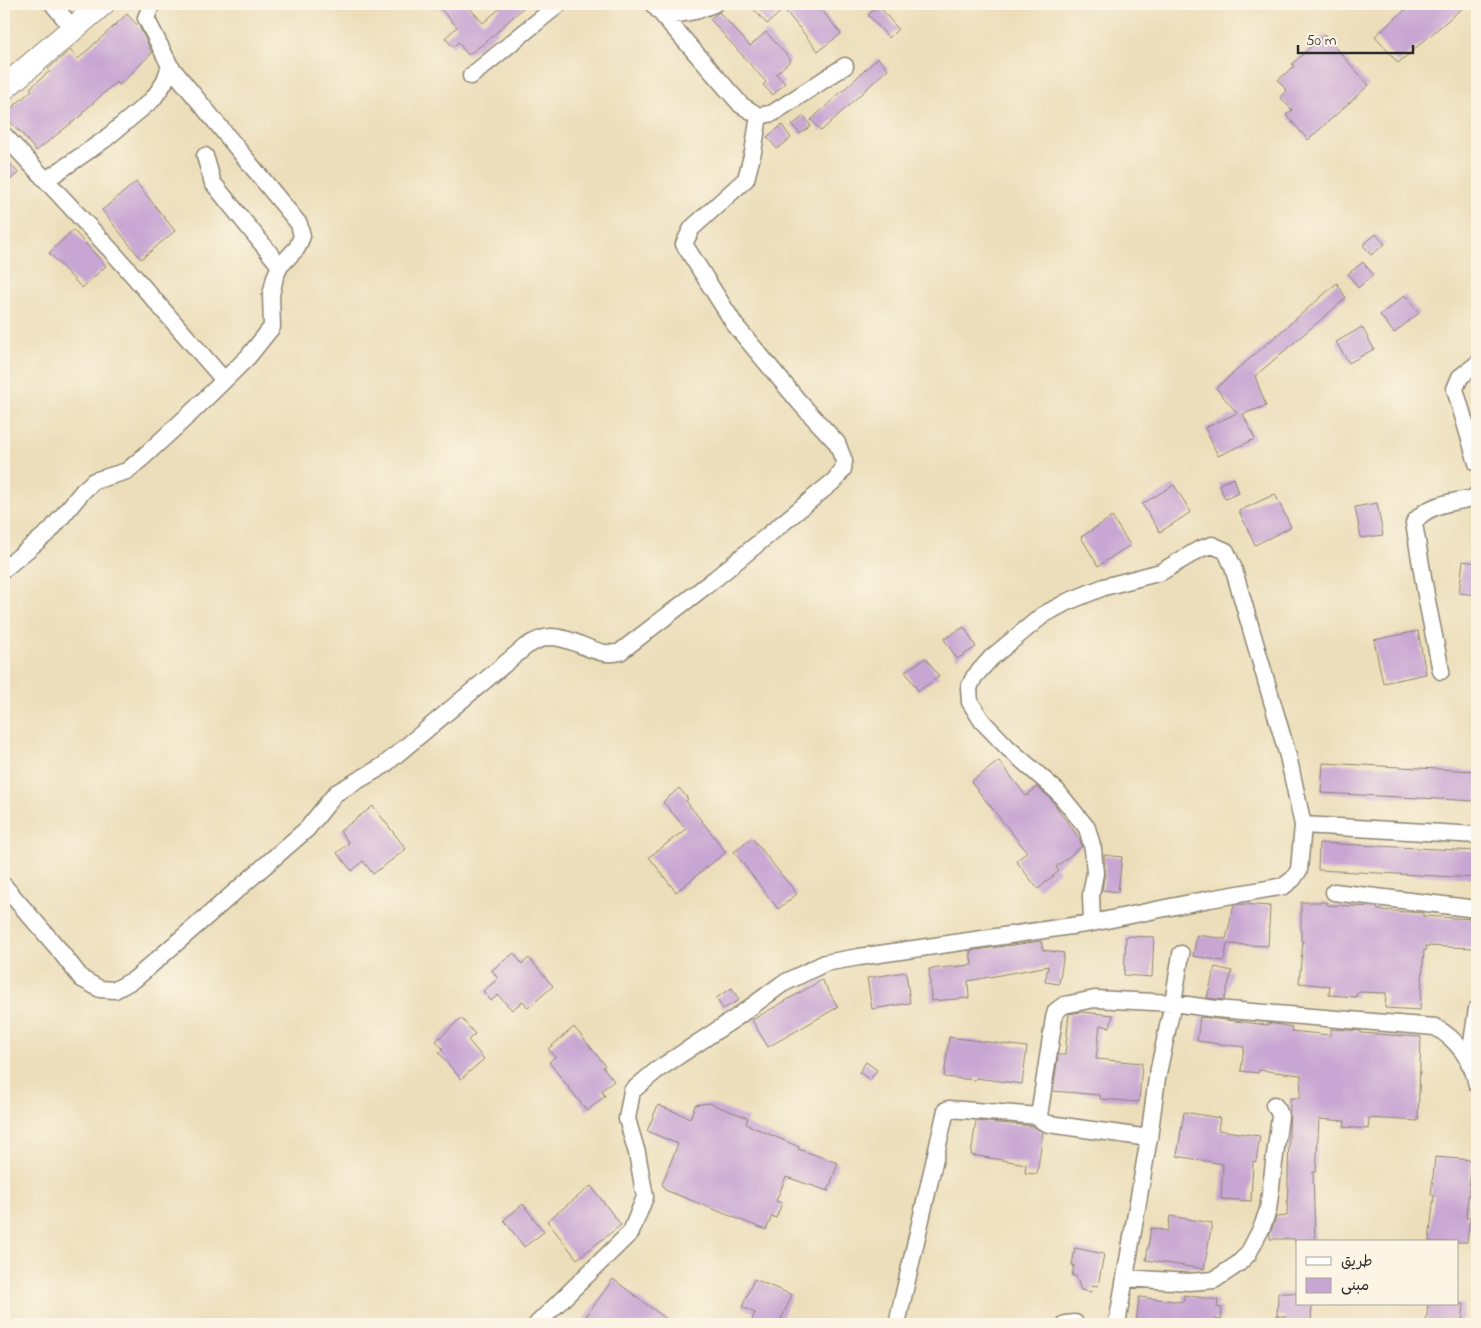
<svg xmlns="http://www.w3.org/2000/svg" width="1481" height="1328" viewBox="0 0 1481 1328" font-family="'Indie Flower','Playpen Sans Arabic',sans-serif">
	<rect width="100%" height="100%" fill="#fcf5e5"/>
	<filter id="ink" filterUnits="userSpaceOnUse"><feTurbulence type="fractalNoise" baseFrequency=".02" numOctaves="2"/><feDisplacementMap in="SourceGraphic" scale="10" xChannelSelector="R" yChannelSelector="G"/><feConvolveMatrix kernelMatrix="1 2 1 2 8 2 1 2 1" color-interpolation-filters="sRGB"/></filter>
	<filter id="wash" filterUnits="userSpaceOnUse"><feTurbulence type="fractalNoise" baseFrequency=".0096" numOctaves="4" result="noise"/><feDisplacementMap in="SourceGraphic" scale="20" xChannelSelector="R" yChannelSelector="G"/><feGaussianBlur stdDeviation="1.12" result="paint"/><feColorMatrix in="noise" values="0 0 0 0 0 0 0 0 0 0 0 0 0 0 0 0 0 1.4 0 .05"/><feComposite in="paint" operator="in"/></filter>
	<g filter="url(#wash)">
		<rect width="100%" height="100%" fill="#ecdeba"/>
		<g id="blocks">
			<path fill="#c8a6d3" d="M436,4h30l17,19 22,-19h22l-40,37 -19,14 -10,-13 -5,5 -8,-9 12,-11z
				M749,4h68l24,30 -23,17 -34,-42 -17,15z
				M1412,4h55l-69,59 -23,-27z
				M878,5l20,24 -9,9 -21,-23z
				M719,12l31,34 16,-14 25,28 -15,14 9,9 -12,12 -10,-10 3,-3 -56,-63z
				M127,14l13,14 12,25 -33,32 -3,-3 -34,31 1,1 -47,37 -17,-21 -1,1 -13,-17 27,-24 -2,-2 20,-17 -2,-2 22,-19 8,9z
				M1324,35l45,50 -61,55 -22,-25 6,-5 -12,-13 7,-6 -9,-11 16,-14 -2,-2z
				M878,58l10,11 -67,62 -10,-11z
				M804,116l7,10 -11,8 -8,-9z
				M782,125l9,13 -14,11 -10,-12z
				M4,156l14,17 -14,12z
				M136,182l39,49 -34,28 -39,-49z
				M73,230l33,36 -24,22 -33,-35z
				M1376,234l9,10 -14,11 -8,-10z
				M1363,262l10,13 -15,13 -10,-14z
				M1337,283l9,15 -91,78 11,30 -23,8 12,25 -37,17 -13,-28 32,-15 -21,-25z
				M1405,295l14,18 -25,20 -14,-18z
				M1362,327l12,22 -25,14 -13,-21z
				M1234,478l5,15 -14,6 -6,-15z
				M1174,485l17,27 -31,20 -18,-28z
				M1275,494l16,33 -36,18 -16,-34z
				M1377,503l6,32 -22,3 -6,-31z
				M1112,517l18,28 -32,21 -17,-29z
				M1463,561l14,2v32l-18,-2z
				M964,627l12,20 -19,12 -13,-20z
				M1418,631l8,43 -43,9 -9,-43z
				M926,658l13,19 -21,14 -13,-20z
				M999,761l27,35 11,-9 13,11 29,40 3,8 -26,21 3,4 -21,18 -22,-28 11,-9 -56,-70z
				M1323,763l154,8v30l-156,-8z
				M679,788l9,11 -2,2 40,51 -50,40 -27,-35 37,-28 -23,-27z
				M373,806l33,43 -33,25 -10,-13 -11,10 -15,-18 12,-10 -9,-12z
				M752,838l45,56 -19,15 -44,-57z
				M1319,843l158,8v27l-159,-8z
				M1104,855l18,2 -4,35 -16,-2 3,-18z
				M1301,902h26v3l50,2 1,3 45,3v3l50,3v29l-47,-2 1,4h-3l-4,60 -35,-2 1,-15 -29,-1 -1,5 -27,-2 1,-9 -31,-3 4,-42h-2z
				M1239,904l31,2 -2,40 -41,-2 -3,17 -31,-5 4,-21 29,4 8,-34z
				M1126,936l28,1 -2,40 -28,-2z
				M1041,941l2,9 21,3 -5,31 -14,-2 3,-16 -80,15 1,17 -38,3 -2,-32 43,-4 -2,-14z
				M514,953l8,11 7,-6 24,28 -25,22 -5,-7 -11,9 -14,-15 -7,6 -8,-10 15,-12 -6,-9z
				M1215,967l17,4 -8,29 -17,-2z
				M906,972l4,31 -38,6 -5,-31z
				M822,980l16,27 -70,40 -16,-27z
				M732,988l7,12 -16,9 -7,-11z
				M1081,1012l32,3 -3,12 -10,-2 -4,34 46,4 -3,39 -39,-3v-4l-47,-4 5,-36h7l4,-41z
				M1200,1017l68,8v-2l13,2 11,2 -1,4 39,4 1,-6 30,2v2l60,4 -3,84 -49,-3 -1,11 -24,-2 1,-6 -26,-2 -3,53h-3l2,70h-20v-3h-25v-6l6,-16 11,-1 3,-118h10l1,-23 -42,-5 -1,3 -17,-2 3,-24 -47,-6z
				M461,1018l14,16 -7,6 16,19 -23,20 -22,-26 4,-4 -7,-8z
				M574,1027l31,38 -2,2 11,14 -13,10 4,5 -18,15 -38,-49 6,-5 -7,-8z
				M949,1037l78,10 -5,37 -46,-6 -1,2 -31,-3z
				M866,1062l11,8 -7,10 -11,-8z
				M709,1103l39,15 -2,6 53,23 -1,2 40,14 -10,28 -42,-14 -10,24 6,2 -6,15 -4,-2 -6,14 -101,-40 -3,-6 16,-40 -31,-13 11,-26 32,13 5,-13z
				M1184,1112l36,6 -2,12 42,6 -4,26 -3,-1 -2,40 -30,-2 2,-35 -46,-8z
				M976,1121l57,5 10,6 -6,42 -12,-1 1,-9 -55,-9z
				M1435,1157l37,3 -6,58h4l-3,24h-38l5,-47h-3z
				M591,1186l30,39 -44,34 -30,-38z
				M523,1204l21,28 -20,15 -20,-27z
				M1170,1216l42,7 -8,46 -58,-9 5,-32 17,3z
				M1075,1248l29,6 -6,32 -6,-1 -1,7 -10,-2 -5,-14h-4l2,-11h-2z
				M613,1279l60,45h-82l-7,-5z
				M754,1279l38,16 -13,29h-29l5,-11 -13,-6z
				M1278,1293h19v11h15l-1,20h-26v-8h-8z
				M1184,1295l34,5 -1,7 5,1 -1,12 -6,-1v5h-79l3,-27 44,5z
				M1428,1304h36l-2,20h-36z"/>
		</g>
	</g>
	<g filter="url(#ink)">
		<use href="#blocks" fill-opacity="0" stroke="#8c8472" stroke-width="1"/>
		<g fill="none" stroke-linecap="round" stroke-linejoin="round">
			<defs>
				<path id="minor" d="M53,4l20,25
					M653,4l88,101 18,11 14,-3 72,-47
					M664,17l31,-6 19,-7
					M170,66l129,158 3,12 -5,12 -17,18
					M471,76l88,-72
					M4,135l113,122 107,123
					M46,180l58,-40 49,-41 11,-16 6,-17 -24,-48 5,-12 2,-2
					M1477,364l-17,13 -5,12 22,74
					M4,569l46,-38 33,-40 11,-10 33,-10 14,-12 52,-48 55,-54 24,-30 -1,-32 4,-18 5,-11 -67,-83 -8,-27
					M1441,671l-14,-70 -13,-78c12,-19 40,-21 60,-25l3,-4
					M1303,825l174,10
					M4,886l52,60 26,33 18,10 15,1 20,-11 172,-150 29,-36 47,-27 142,-119c8,-5 17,-10 26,-10 24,0 47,22 69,15l96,-74 119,-98 8,-11 1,-8 -7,-18 -37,-40 -65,-78 -51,-81 8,-16 54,-49 7,-27 6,-36
					M1334,892l143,17
					M1469,1063l8,-54
					M1149,1138l-100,-14c-5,-2 -8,-2 -10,-8l15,-98 2,-7 8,-6 31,-6 78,4 43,6 219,18c22,12 38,34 42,58
					M1125,1278l64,4 25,-2 24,-16 10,-10 14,-27 6,-17 12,-94 -2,-6 -4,-5
					M537,1324l94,-92 14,-35 -8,-44 -10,-34 5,-28 25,-21 80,-53 45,-33 43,-21 34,-6 233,-34 118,-24 74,-13 9,-7 6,-9 4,-45 -15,-69 -55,-189 -7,-16 -14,-6 -12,4 -39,23 -57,15 -37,15 -24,13 -52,43 -17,19 -5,11 1,14 12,19 26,27 49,43 30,37 6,21 2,24 -4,22 1,28
					M897,1324l49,-214 3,-1 90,7
					M1066,1324l9,-1
					M1117,1324l32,-186 8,-60 16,-75 8,-49"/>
				<path id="secondary" d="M4,88l98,-84"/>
			</defs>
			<use href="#minor" stroke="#8c8472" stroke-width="19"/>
			<use href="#secondary" stroke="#8c8472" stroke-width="26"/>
			<use href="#minor" stroke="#fff" stroke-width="16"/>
			<use href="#secondary" stroke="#fff" stroke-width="24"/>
		</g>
	</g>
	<rect width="1481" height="1328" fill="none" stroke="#fcf5e5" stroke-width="20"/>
	<rect x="1296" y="1240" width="162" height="65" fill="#fcf5e5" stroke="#a8a49b"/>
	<rect x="1306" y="1257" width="25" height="8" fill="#ffffff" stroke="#a8a49b"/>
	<text x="1341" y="1266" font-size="15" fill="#2b2b2b">طريق</text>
	<rect x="1306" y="1278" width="25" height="15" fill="#c8a6d3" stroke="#a8a49b"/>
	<text x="1341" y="1290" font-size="15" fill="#2b2b2b">مبنى</text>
	<path d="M1298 45v8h115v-8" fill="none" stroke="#2b2b2b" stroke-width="2.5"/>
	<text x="1306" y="45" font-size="15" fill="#2b2b2b" stroke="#fcf5e5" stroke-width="4" paint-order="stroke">50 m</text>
</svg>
